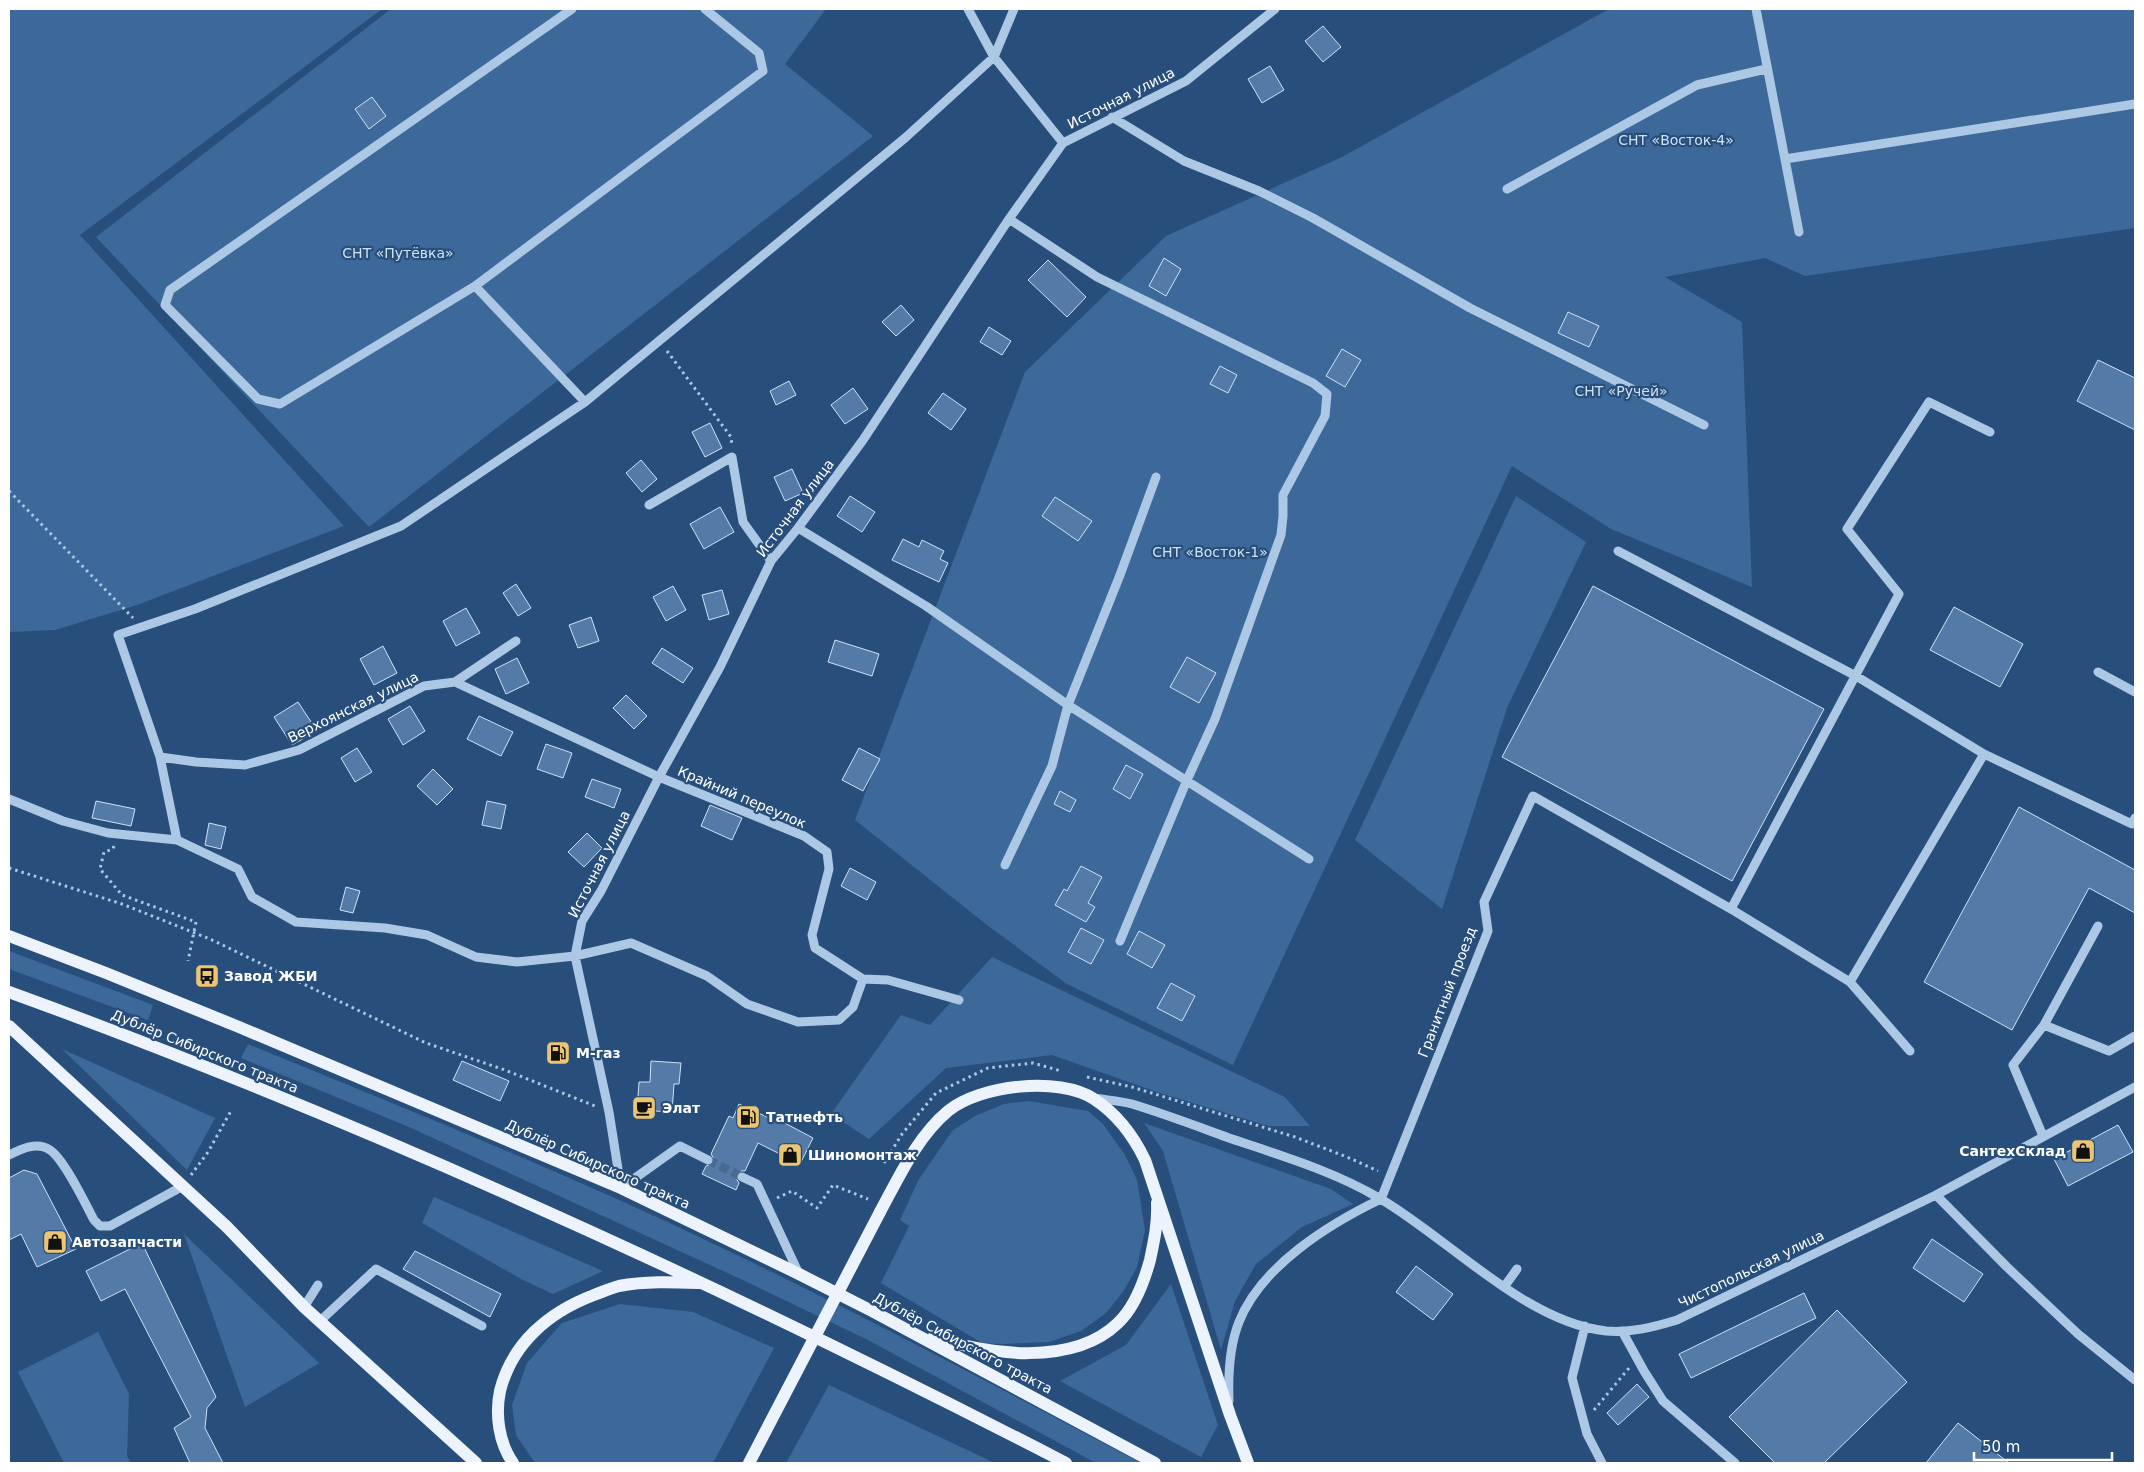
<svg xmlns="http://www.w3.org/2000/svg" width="2144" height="1472" viewBox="0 0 2144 1472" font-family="'DejaVu Sans',sans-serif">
	<rect width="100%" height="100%" fill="#284f7c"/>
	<path fill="#3c699a" d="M9,9h373l-302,226 264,291 -207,79 -82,25 -46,2z
		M391,9h435l-41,55 88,72 -504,391 -273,-290z
		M1609,9h526v219l-330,48 -40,-18 -100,19 77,45 10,265 -141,-58 -99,-63 -279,599 -166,-81 -80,-59 -132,-105 170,-448 141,-136 176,-79z
		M1516,496l70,46 -79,166 -65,201 -87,-69z
		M9,951l144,54 -5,15 -139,-51z
		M992,957l293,140 25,29h-42l-108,-33 -108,-38 -106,13 -77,71 -38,-25 70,-99 29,10z
		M248,1044c158,65 316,128 470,202 143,68 283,143 423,217h-45l-228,-123 -121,-58 -338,-155 -168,-69z
		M62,1049l153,69 -28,52z
		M1029,1101l59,10 15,13 22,31 12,25 8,50 -8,37 -14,25 -17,21 -25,18 -32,11 -46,2 -21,-1 -101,-60 28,-57 -9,-6 19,-41 34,-49 22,-14 29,-12z
		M1144,1123l187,66 22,15 -51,23 -46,37 -21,37 -14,49 -58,-199z
		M434,1197l169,74 -50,23 -30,-14 -101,-57z
		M184,1234l135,129 -74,44z
		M1171,1284l47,141 -17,32 -141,-76 66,-36z
		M620,1304l73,8 81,36 -61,115h-178l-19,-28 -4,-30 15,-42 35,-40z
		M98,1332l31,62 -2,62 4,7h-67l-46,-91z
		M829,1385l166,78h-209z"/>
	<path fill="#547ba7" stroke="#cfe1f4" d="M1323,26l18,21 -18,15 -18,-21z
		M1270,66l14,24 -22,13 -14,-24z
		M372,97l14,19 -17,13 -14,-20z
		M1164,258l17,11 -15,27 -17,-10z
		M1048,260l38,37 -19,20 -39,-37z
		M901,305l13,15 -18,16 -14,-14z
		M1568,312l31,14 -10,21 -31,-14z
		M989,327l22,14 -9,14 -22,-13z
		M1342,349l19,11 -16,27 -19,-11z
		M2098,360l37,18v52l-58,-29z
		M1220,366l17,9 -9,18 -18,-9z
		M789,381l7,14 -20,10 -6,-14z
		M853,388l15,21 -23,15 -14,-19z
		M943,393l23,16 -15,21 -23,-17z
		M710,423l12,25 -17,9 -13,-25z
		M641,460l16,19 -15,13 -16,-19z
		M792,469l11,24 -18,8 -11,-24z
		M850,496l25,16 -13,20 -25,-16z
		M1055,497l37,24 -14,20 -36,-25z
		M720,507l14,25 -30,17 -14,-25z
		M903,539l16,8 3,-7 22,11 -4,8 8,4 -9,19 -47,-22z
		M516,584l15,24 -13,8 -15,-23z
		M673,586l13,24 -20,11 -13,-24z
		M1593,586l231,123 -92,172 -230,-124z
		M722,590l7,24 -20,6 -7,-25z
		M1954,607l69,37 -23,43 -70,-37z
		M466,608l14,25 -24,13 -13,-25z
		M591,617l8,24 -21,7 -9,-23z
		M835,640l44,14 -7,22 -44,-14z
		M383,646l14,27 -23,12 -14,-26z
		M662,648l31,20 -10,15 -31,-20z
		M1187,657l29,16 -17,30 -29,-16z
		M517,658l12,25 -23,11 -11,-25z
		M626,695l21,21 -13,13 -21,-21z
		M298,702l19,29 -25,14 -18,-28z
		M410,706l15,25 -22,14 -15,-26z
		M479,716l34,16 -12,24 -34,-17z
		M546,744l26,9 -9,25 -26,-9z
		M357,748l15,24 -17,10 -14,-24z
		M859,748l21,11 -17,32 -21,-11z
		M1126,765l17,9 -13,25 -17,-10z
		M433,769l20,20 -16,16 -20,-19z
		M592,779l29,10 -7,19 -29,-11z
		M1060,791l16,9 -6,12 -16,-8z
		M96,801l39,8 -4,17 -39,-8z
		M487,801l19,4 -5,24 -19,-4z
		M710,805l32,13 -10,22 -31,-14z
		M2019,807l116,63v43l-46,-25 -77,142 -88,-48z
		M209,823l17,4 -5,22 -16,-4z
		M587,833l15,15 -18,19 -16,-15z
		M1081,866l21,11 -14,26 7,4 -9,15 -31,-17 9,-16 3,2z
		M850,868l26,14 -9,18 -26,-14z
		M346,887l14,4 -7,22 -13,-3z
		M1081,928l23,12 -13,24 -23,-12z
		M1139,931l26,14 -13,23 -25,-14z
		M1171,983l24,13 -13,25 -25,-13z
		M462,1061l47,20 -9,20 -47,-21z
		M651,1061l30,2 -2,21h-5l-2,28 -35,-2 2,-28h11z
		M739,1104l41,19 1,-2 32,17 -13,26 -42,-21 -13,28h-4l-4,3 -1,4 3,5 -3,7 -34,-16 4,-8 7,-3 1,-4 -3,-5 18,-38 4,2z
		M2118,1125l15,27 -65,34 -14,-27z
		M24,1170l13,4 39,75 -39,18 -16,-33 -12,6v-62z
		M1932,1239l51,35 -19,28 -51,-34z
		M142,1243l74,154 -9,11 -2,20 18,35h-33l-16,-35 17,-11 -66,-128 -24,12 -15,-30z
		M415,1251l86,43 -11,23 -87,-48z
		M1416,1266l37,28 -20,26 -37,-28z
		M1804,1293l12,25 -125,60 -12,-24z
		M1837,1310l70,72 -83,81h-49l-46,-46z
		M1637,1384l12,13 -31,28 -11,-12z
		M1958,1423l51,40h-83z"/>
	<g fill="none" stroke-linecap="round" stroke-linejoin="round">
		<path stroke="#486990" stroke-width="9" stroke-dasharray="9 4.5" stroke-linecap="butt" d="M708,1160l34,17"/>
		<path stroke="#adc8e4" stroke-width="3" stroke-dasharray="2.5 4" stroke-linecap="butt" d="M667,351l64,86 1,9
			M9,491l124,127
			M114,846l-1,3 -9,3 -4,17 22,26 74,27 -8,39
			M9,868l113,36 88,35 216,104 79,27 90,36
			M1087,1077l45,10 163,50 52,20 31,14
			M884,1163l18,-29 34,-41 52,-25 45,-5 28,8
			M191,1175l17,-23 24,-43
			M777,1198l15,-7 25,17 16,-23 35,14
			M1594,1410l35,-42"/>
		<path stroke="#adc8e4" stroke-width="9" d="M572,9l-402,281 -5,15 93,94 22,5 195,-118 288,-215 -4,-18 -54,-44
			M968,9l26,48 69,86
			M1756,9l43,223
			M1112,117l72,44 75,30 54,27 157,90 234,117
			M1785,159l350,-55
			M1507,189l190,-104 69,-16
			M1009,219l88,58 216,106 14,11 -2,22 -42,79v21l-2,19 -66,184 -28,61 -67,161
			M475,286l110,116
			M649,505l83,-48 11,65 28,39
			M798,528l128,78 142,99 241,154
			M1618,551l238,125 128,78 148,70 3,-6
			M2098,672l37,20
			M455,682l61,-41
			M160,757l36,5 49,3 54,-15 125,-64 31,-4 204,95 145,59 23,16 2,17 -17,66 3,13 48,31 25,1 71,20
			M9,799l54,22 45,12 69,7 61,29 14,28 44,25 89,6 42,7 49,22 41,5 58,-6 56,-13 76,33 40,28 51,18 41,-2 14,-13 10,-28
			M177,840l-17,-83 -42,-122 77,-26 206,-83 184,-124 320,-264 89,-81 20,-48
			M1005,865l47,-99 16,-61 52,-130 36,-98
			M1731,909l119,73 60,69
			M1850,982l134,-228
			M2044,1025l65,26 26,-15
			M1094,1098c12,2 26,3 38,6 33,10 67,23 100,35 50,17 101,32 147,59 69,40 146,124 227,133 25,2 48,-4 71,-11l259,-125 199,-108
			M2043,1136l-30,-71 31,-40 54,-99
			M9,1155c12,-6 28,-14 41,-5 14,9 35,53 44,70l6,6h10l73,-40
			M708,1160l-28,-14 -59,42 -12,-76 -34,-156 7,-35 19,-30 58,-114 61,-110 51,-106 27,-33 65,-88 146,-221 54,-76 123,-62 89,-72
			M742,1177l15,7 42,90
			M1936,1195l71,72 71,67 57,46
			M1381,1199l107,-268 -4,-29 49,-106 198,113 168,-315 -52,-65 82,-127 61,30
			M1504,1287l13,-18
			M304,1307l14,-22
			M320,1321l56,-52 106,57
			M1585,1326l-13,52 15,56 15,29
			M1622,1331l22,40 19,30 72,62
			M1229,1401c-1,-26 0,-54 10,-79 22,-56 90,-98 142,-123"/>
		<path stroke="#edf3fc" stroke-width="12" d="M9,936l97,37 133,54 382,161 178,86 73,37 283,152
			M9,992c363,132 714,294 1057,471
			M9,1026l218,201 77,80 172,156
			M880,1212c19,-35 37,-75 68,-101 32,-26 111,-35 146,-12 23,15 39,36 51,61l85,255 18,48
			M934,1336c52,20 140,30 184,-13 17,-16 26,-41 32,-63 4,-19 8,-37 7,-57
			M513,1463c-14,-20 -18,-48 -13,-72 12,-48 49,-79 94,-96 8,-3 17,-7 25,-9 26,-5 53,-4 79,-3"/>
		<path stroke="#edf3fc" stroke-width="12" d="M749,1463l131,-251"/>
	</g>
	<defs>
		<symbol id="bus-square" viewBox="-11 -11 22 22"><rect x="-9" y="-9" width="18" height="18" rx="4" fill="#ecc573" stroke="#284f7c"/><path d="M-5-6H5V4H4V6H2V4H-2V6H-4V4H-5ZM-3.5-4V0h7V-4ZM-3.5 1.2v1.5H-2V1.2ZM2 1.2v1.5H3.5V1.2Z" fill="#111"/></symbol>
		<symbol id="fuel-square" viewBox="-11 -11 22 22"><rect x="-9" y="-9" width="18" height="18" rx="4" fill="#ecc573" stroke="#284f7c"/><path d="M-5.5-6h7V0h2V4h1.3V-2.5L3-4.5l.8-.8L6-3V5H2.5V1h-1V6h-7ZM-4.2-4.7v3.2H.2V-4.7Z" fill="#111"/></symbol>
		<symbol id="cafe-square" viewBox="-11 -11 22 22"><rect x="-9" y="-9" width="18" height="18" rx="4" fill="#ecc573" stroke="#284f7c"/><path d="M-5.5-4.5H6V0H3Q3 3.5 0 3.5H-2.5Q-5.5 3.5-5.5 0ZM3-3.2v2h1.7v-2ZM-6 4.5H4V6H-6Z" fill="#111"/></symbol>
		<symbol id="shop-square" viewBox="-11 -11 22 22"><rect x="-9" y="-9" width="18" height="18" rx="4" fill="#ecc573" stroke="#284f7c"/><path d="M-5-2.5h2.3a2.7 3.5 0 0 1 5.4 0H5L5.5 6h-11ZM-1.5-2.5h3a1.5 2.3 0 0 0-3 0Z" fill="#111"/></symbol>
	</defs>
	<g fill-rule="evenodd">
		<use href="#bus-square" x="193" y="962" width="28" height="28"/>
		<use href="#fuel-square" x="544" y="1039" width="28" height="28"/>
		<use href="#cafe-square" x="630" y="1094" width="28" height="28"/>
		<use href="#fuel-square" x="734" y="1103" width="28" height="28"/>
		<use href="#shop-square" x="2069" y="1137" width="28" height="28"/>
		<use href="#shop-square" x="776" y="1141" width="28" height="28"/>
		<use href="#shop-square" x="41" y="1228" width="28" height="28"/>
	</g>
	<g text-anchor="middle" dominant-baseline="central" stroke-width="4.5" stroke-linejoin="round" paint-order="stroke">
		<g font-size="14" fill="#fff" stroke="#284f7c">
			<text transform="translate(1121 98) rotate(-27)">Источная улица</text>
			<text transform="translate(795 508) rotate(-53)">Источная улица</text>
			<text transform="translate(353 707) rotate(-26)">Верхоянская улица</text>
			<text transform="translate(742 797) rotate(23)">Крайний переулок</text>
			<text transform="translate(599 864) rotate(-63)">Источная улица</text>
			<text transform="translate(1447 992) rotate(-69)">Гранитный проезд</text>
			<text transform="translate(205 1051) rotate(22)">Дублёр Сибирского тракта</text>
			<text transform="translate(598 1164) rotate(24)">Дублёр Сибирского тракта</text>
			<text transform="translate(1751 1269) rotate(-26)">Чистопольская улица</text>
			<text transform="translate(963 1343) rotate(28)">Дублёр Сибирского тракта</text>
		</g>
		<g font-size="14" fill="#cfe1f4" stroke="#284f7c">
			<text x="1676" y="140">СНТ «Восток-4»</text>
			<text x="398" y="253">СНТ «Путёвка»</text>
			<text x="1621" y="391">СНТ «Ручей»</text>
			<text x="1210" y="552">СНТ «Восток-1»</text>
		</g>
		<g font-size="14" font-weight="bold" fill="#fff" stroke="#284f7c" text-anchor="start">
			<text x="224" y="976">Завод ЖБИ</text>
			<text x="576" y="1053">М-газ</text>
			<text x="662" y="1108">Элат</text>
			<text x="766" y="1117">Татнефть</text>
			<text x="2066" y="1151" text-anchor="end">СантехСклад</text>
			<text x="808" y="1155">Шиномонтаж</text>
			<text x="72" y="1242">Автозапчасти</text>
		</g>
	</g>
	<rect width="2144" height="1472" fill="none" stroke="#ffffff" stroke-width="20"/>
	<path d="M1974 1452v8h138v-8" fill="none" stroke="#ffffff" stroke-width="2.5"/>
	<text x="1982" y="1452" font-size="15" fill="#ffffff" stroke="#284f7c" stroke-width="4" paint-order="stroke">50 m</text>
</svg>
